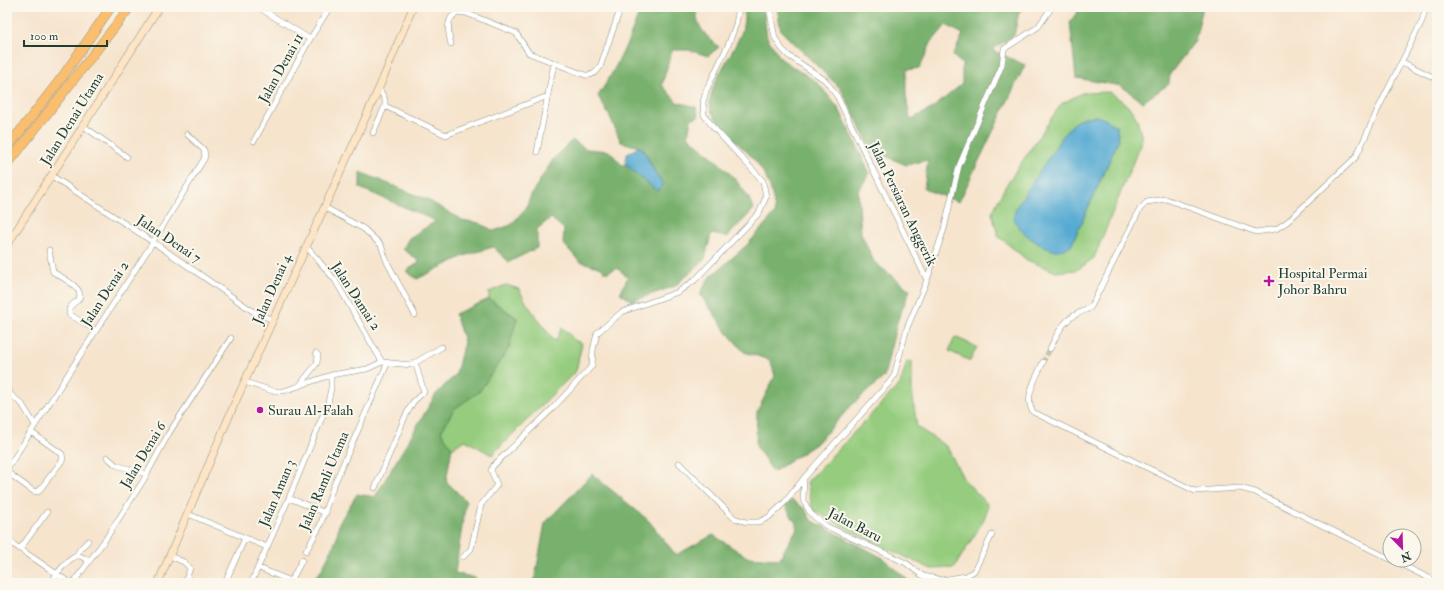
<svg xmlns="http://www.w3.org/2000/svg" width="1444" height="590" viewBox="0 0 1444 590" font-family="'IM FELL Double Pica',serif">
	<rect width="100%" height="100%" fill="#fbf7ec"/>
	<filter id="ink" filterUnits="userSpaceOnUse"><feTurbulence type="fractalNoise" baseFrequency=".025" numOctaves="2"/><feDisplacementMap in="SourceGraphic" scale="8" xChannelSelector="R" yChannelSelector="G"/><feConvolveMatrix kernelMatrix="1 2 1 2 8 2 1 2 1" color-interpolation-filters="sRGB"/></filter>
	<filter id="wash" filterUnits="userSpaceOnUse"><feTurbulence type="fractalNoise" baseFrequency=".012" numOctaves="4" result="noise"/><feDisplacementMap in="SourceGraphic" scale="16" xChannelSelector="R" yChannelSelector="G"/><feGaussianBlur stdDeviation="0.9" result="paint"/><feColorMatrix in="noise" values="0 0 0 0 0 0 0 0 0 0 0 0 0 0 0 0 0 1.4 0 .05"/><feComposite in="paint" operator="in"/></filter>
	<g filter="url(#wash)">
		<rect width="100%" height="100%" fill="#f6e4cd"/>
		<path fill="#95cc7e" stroke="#5a8459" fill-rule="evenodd" d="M1109,92c23,15 28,20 33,48l-48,118 -17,12 -21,2 -29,-12 -29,-24 -6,-23 13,-26 56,-83 21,-11zM1116,126l3,13 -48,107z
			M506,285l13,4 8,15 28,38 7,-15 14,14 6,2 -6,28 -84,84 -27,-15 -13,8 -11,-16 13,-24 25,-16 38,-74 -28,-19v-7z
			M955,337l22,10 -7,14 -21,-10z
			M912,361v31l5,35 30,20 16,31 25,27 -4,15 -30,48 -23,1 -80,-38 -38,-21 -6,-28 93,-98 7,-22z"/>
		<path fill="#78b06d" stroke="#4c7650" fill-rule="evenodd" d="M641,7h56c-2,19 8,28 22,40l-11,9 -19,-6h-17l-10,35 15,17 19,5 3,9 -8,3 -3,17c26,23 52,41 66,73l-27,28 -16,-3 -6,25 -30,27 -43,15 -12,-8 8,-16 -11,-9 -11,5 -5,-5 -22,-7 -16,-18 1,-14 -13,-11 -14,11v19l-28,14 -16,-15 -29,9 -47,23 -11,-8 14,-9 -17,-13 6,-11 27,-17 -76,-33v-16l66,27 36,21 17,3 15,8 17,-6 15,-17 6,-15 22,-35 18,-18 14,9 23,2 13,14h4l31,26 7,-6 -8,-11 -13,-26 -22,-6 -10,-23 -13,-23c19,-29 32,-56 43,-89z
			M745,7h18l4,30 14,22 36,23 22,27 31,64 -12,18 3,42 13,29 36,28 -13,32 -13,55 -32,28 -36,39 -43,28 -17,-26 1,-34 18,-36 -5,-16 -26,-8 -18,-21 -26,-37 9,-16 38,-33 28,-32c-2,-18 -5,-30 -15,-46 -11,-18 -53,-44 -50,-67 2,-18 23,-48 31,-66 3,-8 3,-19 4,-27z
			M777,7h248l-6,5 -5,23 -22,15 33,15 -66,137 -35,-13 4,-29 -22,5 -34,-15 -31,-61 -60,-58zM946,25l17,9 -10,22 9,8v20l-29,24 -23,12 -4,-25v-25l14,-2 11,-25z
			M1081,7h122l-8,34 -25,33 -1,10 -26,18 -22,-16 -45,-8 -6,-56z
			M489,299l28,19 -8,30 -30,44 -25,17 -13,23 11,16 -6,33 20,20 -11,72 21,5 -1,5h-167l13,-12 15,-31 3,-17 18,-29 18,3 61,-103 20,-20 8,-32 -9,-28z
			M592,474l56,46 28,35 37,-20 34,22 32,2 19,-32 -13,-22 7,-5 13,9 6,11 72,38 24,21 -1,4h-372l11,-60z"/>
		<path fill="#57aad3" stroke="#3b7484" d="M1096,116l9,3 11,7 3,13 -48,107c-7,3 -12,5 -19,4 -11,-3 -39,-21 -38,-35 0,-2 2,-6 3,-9l47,-72 11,-12 10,-5z
			M638,147l4,1 14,26 8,11 -7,6 -31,-26v-10z"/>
	</g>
	<g filter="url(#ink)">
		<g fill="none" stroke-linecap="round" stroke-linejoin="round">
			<path stroke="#cbc3ae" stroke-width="5" stroke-dasharray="5 2.5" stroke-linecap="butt" d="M1043,362l7,-13"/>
			<defs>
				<path id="street" d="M258,7l52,32
					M451,44c-4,-15 -6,-33 15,-31l50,20 13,20 56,22c7,1 11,-2 15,-8l21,-60
					M1402,62l35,17
					M379,88l6,12v6l61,29 102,-39
					M82,125l45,32
					M373,133l12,-27
					M254,141l56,-102 20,-32
					M537,152l17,-89
					M52,176l101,66 101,70 19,8
					M324,207l40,22 17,16 6,17 28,53
					M306,246l29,34 47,82
					M49,250l4,22c8,5 34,17 25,28 -3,3 -7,5 -9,9v5l26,16
					M927,280l17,-51 15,-63 43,-101 2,-16 34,-22 14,-20
					M1050,349c6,-13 13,-29 27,-35 5,-3 9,-3 14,-7l49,-98 7,-7 19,-3 90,33 20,-3 11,-7 69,-65 23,-50 43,-86 4,-14
					M1043,362c-6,15 -20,35 -10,50l162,79 45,-3 15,4 135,67
					M245,382l28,9h11l47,-16 36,-6 15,-7 29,3 31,-18
					M299,386l18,-23 1,-8 -2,-2
					M7,388l4,7 11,9 13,21
					M107,457l9,8 30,9
					M679,463l55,55 12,4h13l10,-5 16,-15 19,-24 84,-94 6,-8 13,-48 20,-48 -90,-184 -12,-16 -36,-24 -7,-7 -7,-11 -6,-31
					M7,469l146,-227 51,-83 1,-3 -1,-6 -17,-16
					M7,472l26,19 5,1 23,-30 2,-3 -1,-5 -31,-22
					M804,478l-1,22 8,14 15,12 80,37 17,13 19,4 24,-4 8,-5 18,-36
					M375,488l30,-71 8,-15 11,-10 -9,-30
					M289,498l37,15
					M188,514l79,33
					M7,540l63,43
					M20,549l27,-37
					M306,551l14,-25 13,-39 55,-125
					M76,556l4,-7 8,-8
					M170,556l14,6 6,6 -5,15
					M463,557l8,-8 10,-44 16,-20 -6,-15 2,-4 59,-57 40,-43 1,-16 4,-17 25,-21 56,-20 17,-12 64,-67 7,-16 -3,-16 -50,-54 -9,-12 -1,-13 3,-11 23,-48 7,-19 3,-17
					M1392,560l45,22
					M259,568l32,13
					M51,583c3,-7 19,-27 27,-27 4,0 8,3 11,6
					M73,583l32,-43 38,-59 26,-48 62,-95
					M225,583l20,-45
					M251,583l38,-85 39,-95 3,-15v-13
					M290,583l12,-23"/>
				<path id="secondary" d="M7,245l152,-238
					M158,583l76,-178 145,-317 34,-81"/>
				<path id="highway" d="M7,148l56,-72 48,-69
					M7,165l123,-158"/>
			</defs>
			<use href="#street" stroke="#8a9080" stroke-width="6"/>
			<use href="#secondary" stroke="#8a9080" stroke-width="8"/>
			<use href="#highway" stroke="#8a9080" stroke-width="10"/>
			<use href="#street" stroke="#fff" stroke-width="5"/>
			<use href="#secondary" stroke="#fde5c5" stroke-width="7"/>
			<use href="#highway" stroke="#fbbe6e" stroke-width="9"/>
		</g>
	</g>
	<g fill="#b5179e" stroke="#fbf7ec" stroke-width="1.5">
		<path d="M1267 275h4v4h4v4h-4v4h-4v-4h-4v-4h4z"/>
		<circle cx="260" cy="410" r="4"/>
	</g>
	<g text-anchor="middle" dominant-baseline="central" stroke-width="4" stroke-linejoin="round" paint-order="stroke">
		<g font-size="14" fill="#1f3d34" stroke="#fbf7ec">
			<text transform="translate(281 68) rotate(-61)">Jalan Denai 11</text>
			<text transform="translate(72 119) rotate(-58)">Jalan Denai Utama</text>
			<text transform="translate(903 204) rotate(64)">Jalan Persiaran Anggerik</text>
			<text transform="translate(169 239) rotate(34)">Jalan Denai 7</text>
			<text transform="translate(272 289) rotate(-66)">Jalan Denai 4</text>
			<text transform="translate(105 294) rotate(-57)">Jalan Denai 2</text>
			<text transform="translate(356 296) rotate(57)">Jalan Damai 2</text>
			<text transform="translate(143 455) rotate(-59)">Jalan Denai 6</text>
			<text transform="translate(324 481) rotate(-67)">Jalan Ramli Utama</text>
			<text transform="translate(277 493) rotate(-67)">Jalan Aman 3</text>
			<text transform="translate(855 525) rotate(27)">Jalan Baru</text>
		</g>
		<g font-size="14" fill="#1f3d34" stroke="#fbf7ec" text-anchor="start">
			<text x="1278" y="273">Hospital Permai<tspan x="1278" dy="16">Johor Bahru</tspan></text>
			<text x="268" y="410">Surau Al-Falah</text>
		</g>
	</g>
	<rect width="1444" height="590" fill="none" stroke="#fbf7ec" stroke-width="24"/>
	<g transform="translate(1402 548) rotate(157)"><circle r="19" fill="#fbf7ec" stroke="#a3ada2"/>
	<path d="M0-3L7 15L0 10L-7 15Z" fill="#b5179e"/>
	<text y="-6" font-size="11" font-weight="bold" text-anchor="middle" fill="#1f3d34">N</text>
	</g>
	<path d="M24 40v6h83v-6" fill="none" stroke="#1f3d34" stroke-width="2"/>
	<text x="30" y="40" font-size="12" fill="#1f3d34" stroke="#fbf7ec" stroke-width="3" paint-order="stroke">100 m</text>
</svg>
